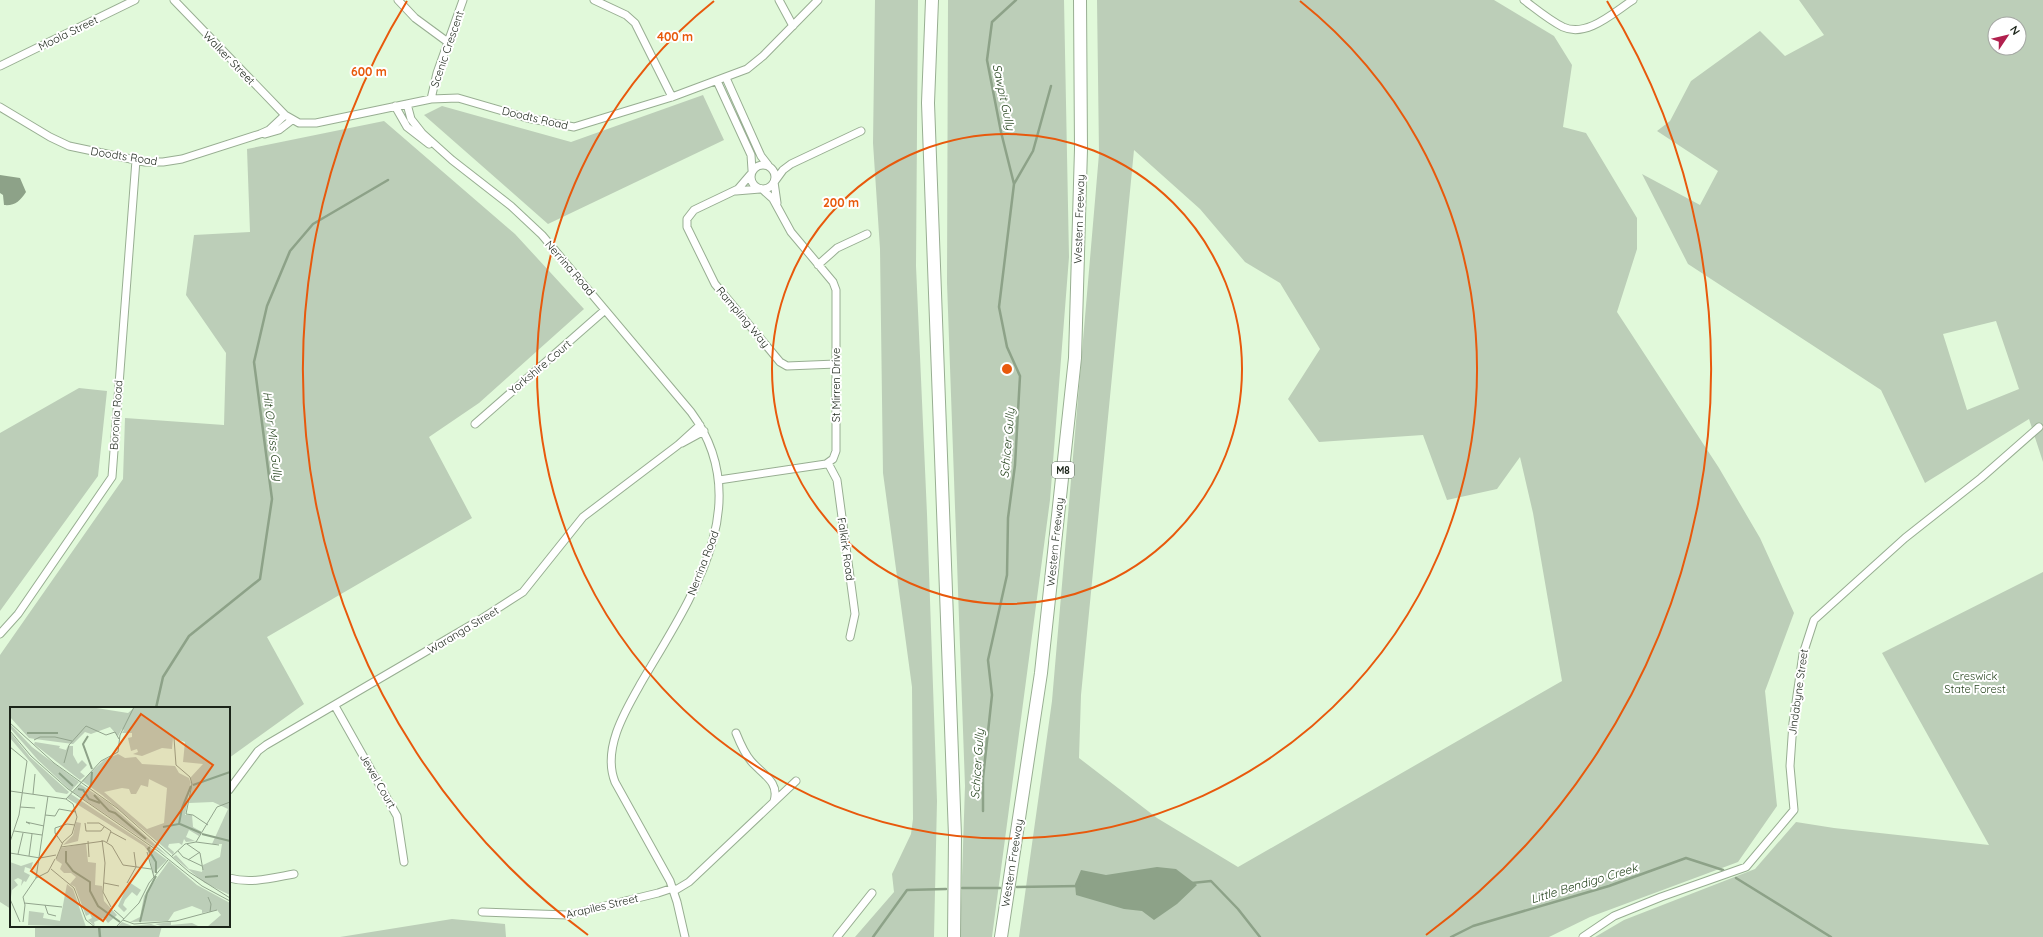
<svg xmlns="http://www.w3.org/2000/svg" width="2043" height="937" viewBox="0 0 2043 937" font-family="Quicksand,sans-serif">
	<rect width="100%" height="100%" fill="#e1f9da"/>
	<path fill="#bcceb8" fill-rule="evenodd" d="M875,0h43l-2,266 11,248 10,287 -3,136h-79l39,-45 -2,-18 19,-40 2,-15 -1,-132 -29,-214 -3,-224 -7,-106z
		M948,0h116l5,257 -19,243 -58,437h-32l5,-151 -18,-503z
		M1097,0h397l60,36 18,29 -9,62 23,6 51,85v31l-20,63 102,156 41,70 34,75 -29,78 12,115 -39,56 -148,55 -41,20h-530l33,-236 47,-547zM1134,150l66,59 45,53 35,21 40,66 -32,50 31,43 104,-7 24,65 50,-11 23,-32 13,56 29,168 -324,186 -81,-49 -78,-60 2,-63z
		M1799,0h244v462l-14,-43 -104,64 -44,-93 -193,-126 -46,-90 58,31 18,-34 -61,-40 13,-10 21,-40 69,-50 25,25 39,-21zM1995,24h24v24h-24zM1996,321l23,68 -52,21 -24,-76z
		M703,95l21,45 -176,84 -124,-109 18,-9 129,36z
		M384,121l131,113 69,75 -105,94 -50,34 43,81 -205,119 37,67 -75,54v-50h-218v201l-11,-7v-247l123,-176 2,-61 99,7 2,-72 -40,-58 8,-60 56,-3 -3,-83z
		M79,388l28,3 -9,85 -98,135v-178z
		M2043,572v365h-448l29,-17 131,-51 41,-47 38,6 155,17 -107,-192z
		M452,919l53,5 1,13h-166z
		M35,926h127l-3,11h-124z"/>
	<path fill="#8da288" d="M0,175l20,3 6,14c-6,9 -11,14 -22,13l-1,-10 -3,-2z
		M1157,867l19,2 21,16 -20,19 -23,16 -12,-9 -18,-2 -48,-14 -1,-11 6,-14 25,5z"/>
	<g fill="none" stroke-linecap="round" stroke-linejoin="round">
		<path stroke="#8da288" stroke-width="2.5" d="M1014,184l-13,-52 -14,-72 5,-38 24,-22
			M156,708l7,-31 26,-41 71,-57 12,-80 -18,-137 13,-56 23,-55 23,-27 75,-44
			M983,811v-33l9,-83 -4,-35 19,-85 1,-57 7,-53 5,-89 -13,-29 -8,-40 15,-123 19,-33 18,-65
			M1736,878l95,59
			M1192,883l19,-2 27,28 22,28
			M1017,887l62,-1
			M962,888h38
			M99,926l1,11
			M873,937l34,-47 39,-1
			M1451,937l22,-11 136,-40 77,-28 37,12"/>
		<defs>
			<path id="minor" d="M174,0l111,115 14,8h17l115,-24 27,-1 69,20 47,9 98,-30 75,-28 16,-13 55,-56
				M398,0l17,18 34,25
				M594,0l32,15 9,8 37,74
				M779,0l14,26
				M1524,0c12,9 25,20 39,27 24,11 51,-15 70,-27
				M0,66l135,-66
				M726,78l35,78 7,9
				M717,81l34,74 1,15
				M431,99l6,-26 26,-73
				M407,104l4,15 11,14 30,27 59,46 31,29 149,177c68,92 -2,189 -50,271 -16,28 -39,66 -26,99l55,99 7,21 8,35
				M395,106l12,21 22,17
				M0,107l50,30 19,9 76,16h18l19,-3 78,-25 9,-4 16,-15
				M265,134l14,-4 13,-10
				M751 177a12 12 0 1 1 24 0a12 12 0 1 1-24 0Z
				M750,175l-12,14 -44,21 -7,9v8l28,57 65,78 7,4 49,-2
				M775,181l8,-11 8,-6 70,-33
				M774,182l3,21
				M736,191l24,-2
				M818,265l19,-17 30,-14
				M475,424l130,-114
				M682,443l22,-12
				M828,463l9,17 18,134 -5,23
				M719,480l107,-16 7,-5 3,-8v-161l-3,-8 -42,-50 -18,-33 -11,-10
				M0,634l18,-20 94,-137 24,-317
				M335,706l62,110 7,46
				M736,733c4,10 8,20 15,28 11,13 29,21 23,40
				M229,790l29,-39 8,-6 212,-124 45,-29 60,-75 95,-72 22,-20
				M229,878c22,6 43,0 65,-4
				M674,891l15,-9 107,-101
				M482,912l86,3 90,-22 15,-5
				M837,937l35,-44
				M1583,937l31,-21 47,-19 85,-30 48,-57 -4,-44 3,-43 10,-69 11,-34 91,-82 76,-60 58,-51"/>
			<path id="motorway" d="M932,0l-4,103 27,733 -1,101
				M1001,937l40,-264 34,-315 6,-209 -1,-149"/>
		</defs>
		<use href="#minor" stroke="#98ae92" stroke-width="9"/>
		<use href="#motorway" stroke="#98ae92" stroke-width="14"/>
		<use href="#minor" stroke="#fff" stroke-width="7"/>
		<use href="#motorway" stroke="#fff" stroke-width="12"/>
	</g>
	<g fill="none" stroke="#e8590c" stroke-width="2">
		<circle cx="1007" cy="369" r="235"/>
		<path d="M1300 1A470 470 0 1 1 714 1"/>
		<path d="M588 935A704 704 0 0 1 407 1M1607 1A704 704 0 0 1 1426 935"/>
	</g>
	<g text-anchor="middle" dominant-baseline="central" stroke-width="4" stroke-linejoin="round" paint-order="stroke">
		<rect fill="#fff" stroke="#5f665e" stroke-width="1" x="1052" y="462" width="22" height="16" rx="3"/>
		<g font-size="10" font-weight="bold" fill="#1b2419">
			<text x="1063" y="470">M8</text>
		</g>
		<g font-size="11" fill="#1b2419" stroke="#fff">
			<text transform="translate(68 33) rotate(-26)">Moola Street</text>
			<text transform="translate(447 49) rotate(-71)">Scenic Crescent</text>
			<text transform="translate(229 58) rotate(46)">Walker Street</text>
			<text transform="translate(535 118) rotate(13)">Doodts Road</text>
			<text transform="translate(124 156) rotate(9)">Doodts Road</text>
			<text transform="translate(1079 219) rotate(-88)">Western Freeway</text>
			<text transform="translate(570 268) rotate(49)">Nerrina Road</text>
			<text transform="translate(743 317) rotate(50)">Rampling Way</text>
			<text transform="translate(540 367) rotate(-40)">Yorkshire Court</text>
			<text transform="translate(836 385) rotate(-90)">St Mirren Drive</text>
			<text transform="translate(116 415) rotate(-86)">Boronia Road</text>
			<text transform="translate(1055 542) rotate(-84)">Western Freeway</text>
			<text transform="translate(846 549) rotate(82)">Falkirk Road</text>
			<text transform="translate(703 563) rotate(-69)">Nerrina Road</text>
			<text transform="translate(463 630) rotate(-31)">Waranga Street</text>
			<text transform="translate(1798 692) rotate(-82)">Jindabyne Street</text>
			<text transform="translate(378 781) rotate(60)">Jewel Court</text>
			<text transform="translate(1012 863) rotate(-81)">Western Freeway</text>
			<text transform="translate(602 906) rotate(-13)">Arapiles Street</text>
		</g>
		<g font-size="11" fill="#1f3e16" stroke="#fff">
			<text x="1975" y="676">Creswick<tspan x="1975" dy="13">State Forest</tspan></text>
		</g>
		<g font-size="12" font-style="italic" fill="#24431c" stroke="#fff">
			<text transform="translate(1004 97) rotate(78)">Sawpit Gully</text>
			<text transform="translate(273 436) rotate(83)">Hit Or Miss Gully</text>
			<text transform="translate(1007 443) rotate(-85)">Schicer Gully</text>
			<text transform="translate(977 764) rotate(-86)">Schicer Gully</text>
			<text transform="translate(1584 883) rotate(-17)">Little Bendigo Creek</text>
		</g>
	</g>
	<g transform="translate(10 707)">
		<rect width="220" height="220" fill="#e1f9da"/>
		<path d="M0,0h80l38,6 7,-6h95v188l-25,-12 -32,-26 3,-2 13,14 13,3 1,-7 17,-8 2,-13h-10l16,-35 -15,-7 -24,1 2,-26 12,-13 -20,-2 2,-20 -12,-4 -1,11 -10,-1 -20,8 -9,-2 5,-2 -1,-3 -6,2 -3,-13 4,-1v-4h-10l2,-3 -2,-1 -4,7 -8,-9 -19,7 -6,-2 -12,12 -38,-5 -6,-1 -19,-21zM0,17l22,23 47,35 -8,9 -33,-31 -28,-32zM0,25l20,25 39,35 -2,2 -11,-2 -46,-54zM25,35l25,4 -1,2 7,2 2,-4h5v9l5,9 4,-4 5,5 -7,7 5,4 -5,4 -46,-36zM108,47l7,4 11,-1 6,7 33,2 4,7 10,5 2,6 -6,31h7l1,12 9,5 -3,4 -10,-6 -3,7 9,4 -9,1 -2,-3 -2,6 -3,-2 -10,1 -1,3 6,5 -1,3 -71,-60 -20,-14 22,-21zM139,72l18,9 -3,35 -17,6 -43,-37 18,-4 7,1 2,5h5l5,-9 7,2zM70,77l29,19 60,54 -96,-65zM61,87l72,48 24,18 -14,14 -5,-23 -4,-5 -77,-48zM66,115l5,1 -3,18 -15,4 10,-10zM76,136l2,19 8,1 -1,22 7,1 2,15 13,14 -9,8 -4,-5 -10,4 1,4 -7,-6 4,-2 -2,-4 -4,2 -11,-29 -5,-3 6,-7 -5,-4h-7l-4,-4 2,-5 -6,-4 5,-12zM159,154l28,24 33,18v24h-23l14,-12 -4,-5 -15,3v-3l-10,-4 -18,6 -6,9 -38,1 10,-5 4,-21zM0,155l11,4 12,-4 -2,7 -6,-2 -1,5 6,3 -4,7 -2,-1 -3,5 1,-6 -4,-2 -4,2 4,5 -6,5 -1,7zM119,175l12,8 -4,6 -5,-4 -7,8 -2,5 4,4 -3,3 -6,-6zM57,177l6,5 13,38 -58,-2 1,-14 15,2 -1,5 17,3zM112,215l10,4 19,-2 9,3 -42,-1zM161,215v3l21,-2 8,4h-36l-9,-3z" fill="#bcceb8" fill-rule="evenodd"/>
		<path fill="none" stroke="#8da288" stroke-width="2" d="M17,26h31M78,29l-5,8 9,25M49,66l14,13M183,78l37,-13M81,79l1,-14M68,82l5,1 6,9 11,4M84,88l15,16 6,2 31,26M170,117l21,9M153,120l16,-3 3,-16 9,-22M192,127l28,7M140,140l-2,2 8,13v11M56,144v11l7,9 17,11v9l8,15 22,16M195,170l13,-1M130,215l7,-29 9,-17"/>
		<path fill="none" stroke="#92a48d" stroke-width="1" d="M0,16l44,40 63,45 72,64 41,26M0,24l21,25 37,33 90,62 44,35 28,15M164,31l2,27 14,12 2,7 -6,30 7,1 15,10M24,33l6,-3h15l17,4M0,40l17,14 -8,54 -9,27M54,56l5,-18 17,-19 20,9 9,-3 4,7M0,84l56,8 7,5 4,13 -5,17 -9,8 -7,17M23,87l2,-20M56,92l35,-38 17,-9 2,-17 14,-28M10,100l15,1M35,108l10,1 4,-7 17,3M75,116l1,8h15l3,-4M77,116h12l12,8 -4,11M20,117l-4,-2 18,4M4,124l28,4M101,125l15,8M92,133l3,23 -2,29 8,15M78,134l1,16M186,135l23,3M52,136l-7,-10v-5l12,-4 8,1M177,137l13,9 3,17M51,140l43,-6 8,5 11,19 28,4M168,144l5,6 19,9M124,145l2,15M137,145l7,25M0,146l30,5 16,-3M8,147l5,-21M19,149l3,-22M161,150l14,-13 11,-2 21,-35 13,-5M178,153l12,-8M41,162l23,19 12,32 9,7M26,171l12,-6 7,-13M94,176l15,3M117,176l9,-16M198,190l3,7 -1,8M0,192l10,23M14,196l38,4M35,198l3,9 8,2M104,203l10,9M113,213l11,4 42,-3 41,-11M13,215l2,-17 -2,-8 13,-19 12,-82M106,220l23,-24 10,-20 19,-23"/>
		<path fill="#e8590c" fill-opacity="0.15" stroke="#e8590c" stroke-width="2" d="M131,7l72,51 -110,156 -72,-50z"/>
		<rect width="220" height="220" fill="none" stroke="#1b2419" stroke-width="2"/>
	</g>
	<circle cx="1007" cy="369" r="6" fill="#e8590c" stroke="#fff" stroke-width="2"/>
	<g font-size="12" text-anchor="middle" font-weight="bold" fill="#e8590c" stroke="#fff" stroke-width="4" stroke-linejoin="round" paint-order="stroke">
		<text x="675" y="41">400 m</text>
		<text x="369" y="76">600 m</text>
		<text x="841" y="207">200 m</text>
	</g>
	<g transform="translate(2007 36) rotate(55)"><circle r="19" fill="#ffffff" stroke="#a4a7a3"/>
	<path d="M0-3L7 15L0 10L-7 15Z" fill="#b1204e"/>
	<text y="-6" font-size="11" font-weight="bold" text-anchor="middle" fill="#1b2419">N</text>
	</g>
</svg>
